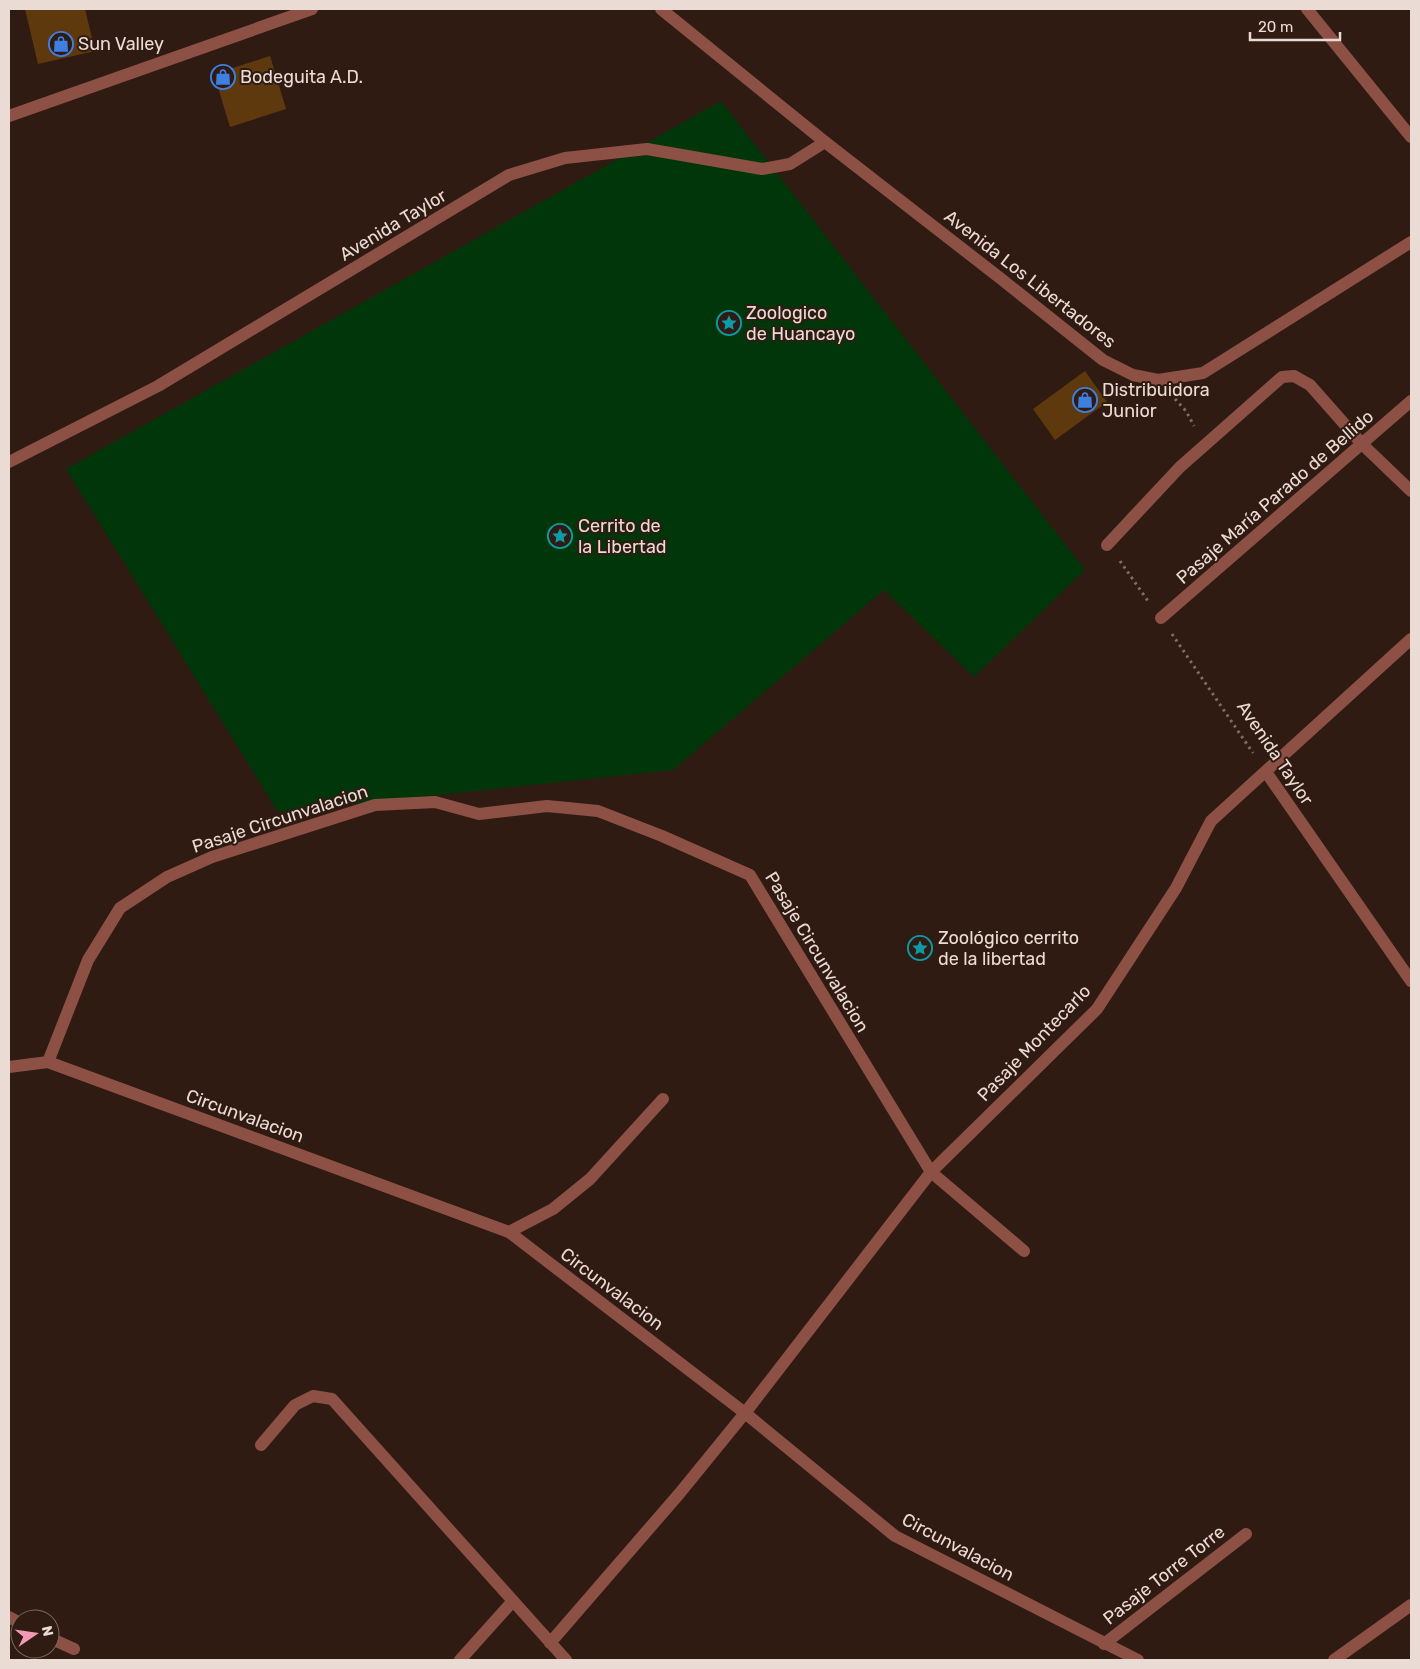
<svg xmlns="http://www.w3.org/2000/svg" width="1420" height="1669" viewBox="0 0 1420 1669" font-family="Rubik,sans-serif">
	<rect width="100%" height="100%" fill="#301b12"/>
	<path fill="#003609" d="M721,101l364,469 -111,107 -90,-87 -211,180 -395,42 -212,-343z"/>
	<path fill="#5f390e" d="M25,9h60l10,42 -57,13z
		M270,56l16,53 -56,18 -16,-53z
		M1085,371l22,31 -52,38 -22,-31z"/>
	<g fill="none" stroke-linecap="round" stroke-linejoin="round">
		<path stroke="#7f6c64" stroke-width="3" stroke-dasharray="2.5 4" stroke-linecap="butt" d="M1175,399l11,12 8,15
			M1120,561l28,40
			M1172,634l81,119"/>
		<path stroke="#8d5045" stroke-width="12" d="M931,1172l93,79
			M1104,1644l142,-110"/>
		<path stroke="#8d5045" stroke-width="12" d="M1307,9l104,128
			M9,116l303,-107
			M9,462l149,-76 351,-211 56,-17 82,-9 115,20 28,-5 35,-22
			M1107,545l73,-78 102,-90 12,-1 16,9 52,59 49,47
			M1161,618l250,-217
			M48,1062l40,-102 32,-52 47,-31 45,-20 163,-52 60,-3 44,12 68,-8 51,5 64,25 88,39 181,297
			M509,1232l44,-23 37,-30 73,-80
			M261,1445l34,-40 18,-9 19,3 234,261
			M9,1617l11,6
			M50,1638l24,11
			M550,1643l129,-149 66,-81 186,-241 166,-163 79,-121 35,-67 200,-182
			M460,1660l52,-58
			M1334,1660l77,-55"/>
		<path stroke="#8d5045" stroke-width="12" d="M661,9l164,133 175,136 103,82 30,15 25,5 45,-7 208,-131
			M1266,772l145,209
			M9,1067l39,-5 461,170 236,181 150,123 243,124"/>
	</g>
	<defs>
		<symbol id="shop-ring" viewBox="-11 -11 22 22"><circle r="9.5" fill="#301b12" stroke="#3f7fe0" stroke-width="1.5"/><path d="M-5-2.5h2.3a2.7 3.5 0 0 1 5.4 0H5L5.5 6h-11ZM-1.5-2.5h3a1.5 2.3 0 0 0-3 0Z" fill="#3f7fe0"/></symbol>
		<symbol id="sight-ring" viewBox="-11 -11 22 22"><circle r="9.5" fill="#301b12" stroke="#0f9aa8" stroke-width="1.5"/><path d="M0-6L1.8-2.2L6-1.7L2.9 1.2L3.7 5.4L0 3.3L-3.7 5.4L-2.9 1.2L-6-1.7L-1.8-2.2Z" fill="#0f9aa8"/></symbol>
	</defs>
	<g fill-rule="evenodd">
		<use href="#shop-ring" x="47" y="30" width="28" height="28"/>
		<use href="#shop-ring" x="209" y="63" width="28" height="28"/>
		<use href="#sight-ring" x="715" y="309" width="28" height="28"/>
		<use href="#shop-ring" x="1071" y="386" width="28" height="28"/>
		<use href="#sight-ring" x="546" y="522" width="28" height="28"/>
		<use href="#sight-ring" x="906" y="934" width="28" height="28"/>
	</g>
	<g text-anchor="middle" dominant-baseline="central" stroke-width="4" stroke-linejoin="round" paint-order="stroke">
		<g font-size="18" fill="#eadbd5" stroke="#301b12" text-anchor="start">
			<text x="78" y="44">Sun Valley</text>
			<text x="240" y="77">Bodeguita A.D.</text>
			<text x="746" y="313">Zoologico<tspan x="746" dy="21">de Huancayo</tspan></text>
			<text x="1102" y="390">Distribuidora<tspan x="1102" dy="21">Junior</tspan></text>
			<text x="578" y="526">Cerrito de<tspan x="578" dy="21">la Libertad</tspan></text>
			<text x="938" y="938">Zoológico cerrito<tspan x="938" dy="21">de la libertad</tspan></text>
		</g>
		<g font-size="18" fill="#eadbd5" stroke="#301b12">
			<text transform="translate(393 225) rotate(-31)">Avenida Taylor</text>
			<text transform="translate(1030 279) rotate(38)">Avenida Los Libertadores</text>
			<text transform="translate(1275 497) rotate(-41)">Pasaje María Parado de Bellido</text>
			<text transform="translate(1275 753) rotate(56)">Avenida Taylor</text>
			<text transform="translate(280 819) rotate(-18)">Pasaje Circunvalacion</text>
			<text transform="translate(817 952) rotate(59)">Pasaje Circunvalacion</text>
			<text transform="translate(1034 1043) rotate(-46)">Pasaje Montecarlo</text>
			<text transform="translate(245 1116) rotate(20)">Circunvalacion</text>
			<text transform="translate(612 1289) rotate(37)">Circunvalacion</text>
			<text transform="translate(958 1547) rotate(28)">Circunvalacion</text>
			<text transform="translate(1164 1575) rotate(-38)">Pasaje Torre Torre</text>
		</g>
	</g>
	<rect width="1420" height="1669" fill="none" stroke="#eadbd5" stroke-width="20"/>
	<g transform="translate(35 1634) rotate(77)"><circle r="24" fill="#301b12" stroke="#7a6860"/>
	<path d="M0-4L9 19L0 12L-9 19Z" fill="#f09ab5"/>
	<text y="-8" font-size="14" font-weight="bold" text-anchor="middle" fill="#eadbd5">N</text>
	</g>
	<path d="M1250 32v8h90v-8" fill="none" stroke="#eadbd5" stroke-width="2.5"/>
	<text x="1258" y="32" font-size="15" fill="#eadbd5" stroke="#301b12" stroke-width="4" paint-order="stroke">20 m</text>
</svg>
